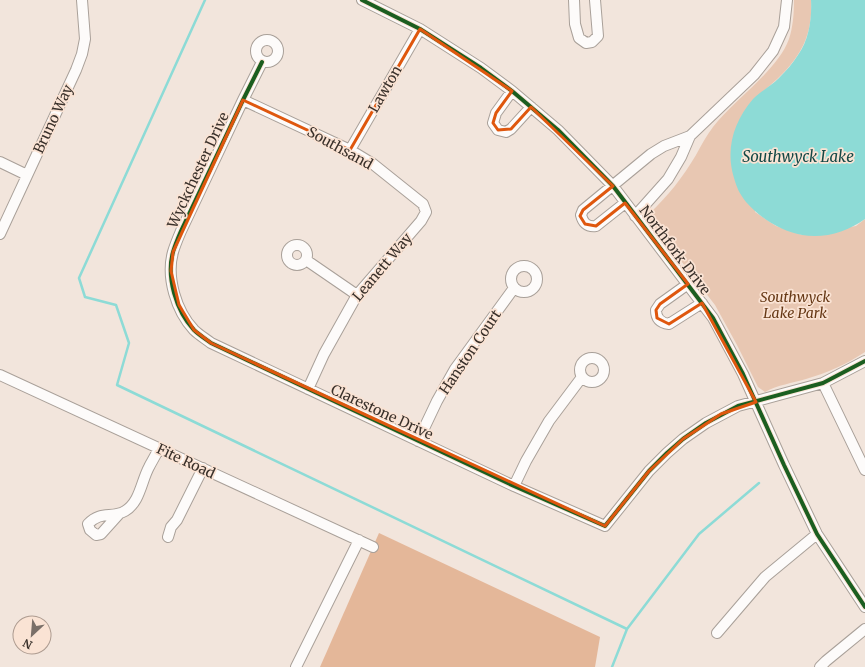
<svg xmlns="http://www.w3.org/2000/svg" width="865" height="667" viewBox="0 0 865 667" font-family="Merriweather,serif">
	<rect width="100%" height="100%" fill="#f2e5dc"/>
	<path fill="#e8c7b2" d="M794,0h17c3,48 -23,71 -57,99l1,113 21,14 26,9 54,-9 9,-7v133c-18,12 -38,21 -59,27 -14,4 -28,6 -41,13l-7,-5 -21,-42 -22,-40 -67,-87 2,-5c18,-17 33,-36 46,-58 5,-9 10,-19 17,-28 21,-27 65,-57 76,-88 4,-12 5,-26 5,-39z"/>
	<path fill="#e4b799" d="M379,533l221,104 -5,30h-275z"/>
	<path fill="#8ddbd6" d="M811,0h54v219c-18,13 -41,20 -63,16 -21,-4 -42,-17 -56,-33 -7,-9 -9,-14 -12,-24 -9,-29 0,-57 19,-79 8,-8 18,-13 26,-21 7,-7 14,-15 19,-23 11,-15 14,-37 13,-55z"/>
	<g fill="none" stroke-linecap="round" stroke-linejoin="round">
		<path stroke="#8ddbd6" stroke-width="2.5" d="M205,0l-126,278 6,19 31,8 13,38 -12,42 510,244
			M612,667l15,-38 72,-95 60,-51"/>
		<defs>
			<path id="minor" d="M362,0l58,29 61,39 31,23 46,39 55,56 100,132 30,56 41,91 33,69 48,73
				M574,0l1,24 4,14 7,5 6,-1 6,-6 -3,-36
				M256 51a11 11 0 1 1 22 0a11 11 0 1 1-22 0Z
				M262,62l-19,38 -62,131c-3,7 -6,14 -8,21 -7,25 3,59 21,78 5,5 12,9 17,13l303,143 91,40 44,-55 18,-18 16,-14 23,-16 32,-17 85,-23 42,-22
				M512,91l-16,22 -3,10 5,7 8,2 5,-3 20,-22
				M243,100l107,50 23,14 50,40 3,8 -5,9 -64,74 -33,59 -16,35
				M350,150l70,-121
				M0,162l27,13
				M625,203l-29,23c-9,1 -13,-3 -15,-11l2,-5 68,-56 13,-8 26,-10
				M635,216l33,-37 13,-22 9,-21 64,-61 19,-24 11,-24 3,-27
				M0,234l76,-164 6,-16 3,-15 -3,-39
				M287 255a10 10 0 1 1 20 0a10 10 0 1 1-20 0Z
				M306,260l51,35
				M511 279a13 13 0 1 1 26 0a13 13 0 1 1-26 0Z
				M688,284l-28,20 -4,6c0,9 5,13 13,14l33,-21
				M580 370a12 12 0 1 1 24 0a12 12 0 1 1-24 0Z
				M0,375l373,172
				M823,383l42,87
				M418,441l19,-40 18,-32 59,-81
				M514,486l12,-25 23,-40 33,-44
				M119,514l-18,20 -5,1 -6,-5 -2,-6c13,-14 24,-5 37,-13 15,-9 16,-29 24,-44 3,-6 7,-12 10,-19
				M168,537l3,-10 6,-7 26,-52
				M717,633l48,-56 52,-43
				M296,667l63,-127
				M820,667l6,-6 39,-32"/>
		</defs>
		<use href="#minor" stroke="#a9a099" stroke-width="12"/>
		<use href="#minor" stroke="#fdfbfa" stroke-width="10"/>
		<defs>
			<path id="cycleway" d="M362,0l58,29 61,39 31,23 46,39 55,56 100,132 30,56 41,91 33,69 48,73
				M262,62l-19,38 -62,131c-3,7 -6,14 -8,21 -7,25 3,59 21,78 5,5 12,9 17,13l303,143 91,40 44,-55 18,-18 16,-14 23,-16 32,-17 85,-23 42,-22"/>
		</defs>
		<use href="#cycleway" stroke="#fae3d4" stroke-width="6"/>
		<use href="#cycleway" stroke="#1b5e20" stroke-width="4"/>
	</g>
	<path fill="none" stroke="#df570e" stroke-width="3" stroke-linejoin="round" d="M420,29l92,62 -16,22 -3,10 5,7 13,-1 20,-22 82,79 -30,24 -3,6 5,8 11,2 29,-23 63,81 -28,20 -4,6 1,8 12,6 33,-21 54,99 -35,12 -38,25 -34,32 -44,55 -394,-183 -17,-13 -15,-25 -8,-34 2,-19 70,-152 107,50z"/>
	<g text-anchor="middle" dominant-baseline="central" stroke-width="3.5" stroke-linejoin="round" paint-order="stroke">
		<g font-size="14" fill="#39302a" stroke="#fae3d4">
			<text transform="translate(385 89) rotate(-60)">Lawton</text>
			<text transform="translate(53 119) rotate(-65)">Bruno Way</text>
			<text transform="translate(340 148) rotate(29)">Southsand</text>
			<text transform="translate(198 170) rotate(-65)">Wyckchester Drive</text>
			<text transform="translate(675 250) rotate(53)">Northfork Drive</text>
			<text transform="translate(382 267) rotate(-50)">Leanett Way</text>
			<text transform="translate(470 352) rotate(-56)">Hanston Court</text>
			<text transform="translate(382 412) rotate(25)">Clarestone Drive</text>
			<text transform="translate(186 461) rotate(25)">Fite Road</text>
		</g>
		<g font-size="14" font-style="italic" fill="#663815" stroke="#fae3d4">
			<text x="795" y="297">Southwyck<tspan x="795" dy="16">Lake Park</tspan></text>
		</g>
		<g font-size="15" font-style="italic" fill="#124745" stroke="#fae3d4">
			<text x="798" y="156">Southwyck Lake</text>
		</g>
	</g>
	<g transform="translate(32 635) rotate(206)"><circle r="19" fill="#fae3d4" stroke="#ad9b90"/>
	<path d="M0-3L7 15L0 10L-7 15Z" fill="#7a6f68"/>
	<text y="-6" font-size="11" font-weight="bold" text-anchor="middle" fill="#39302a">N</text>
	</g>
</svg>
